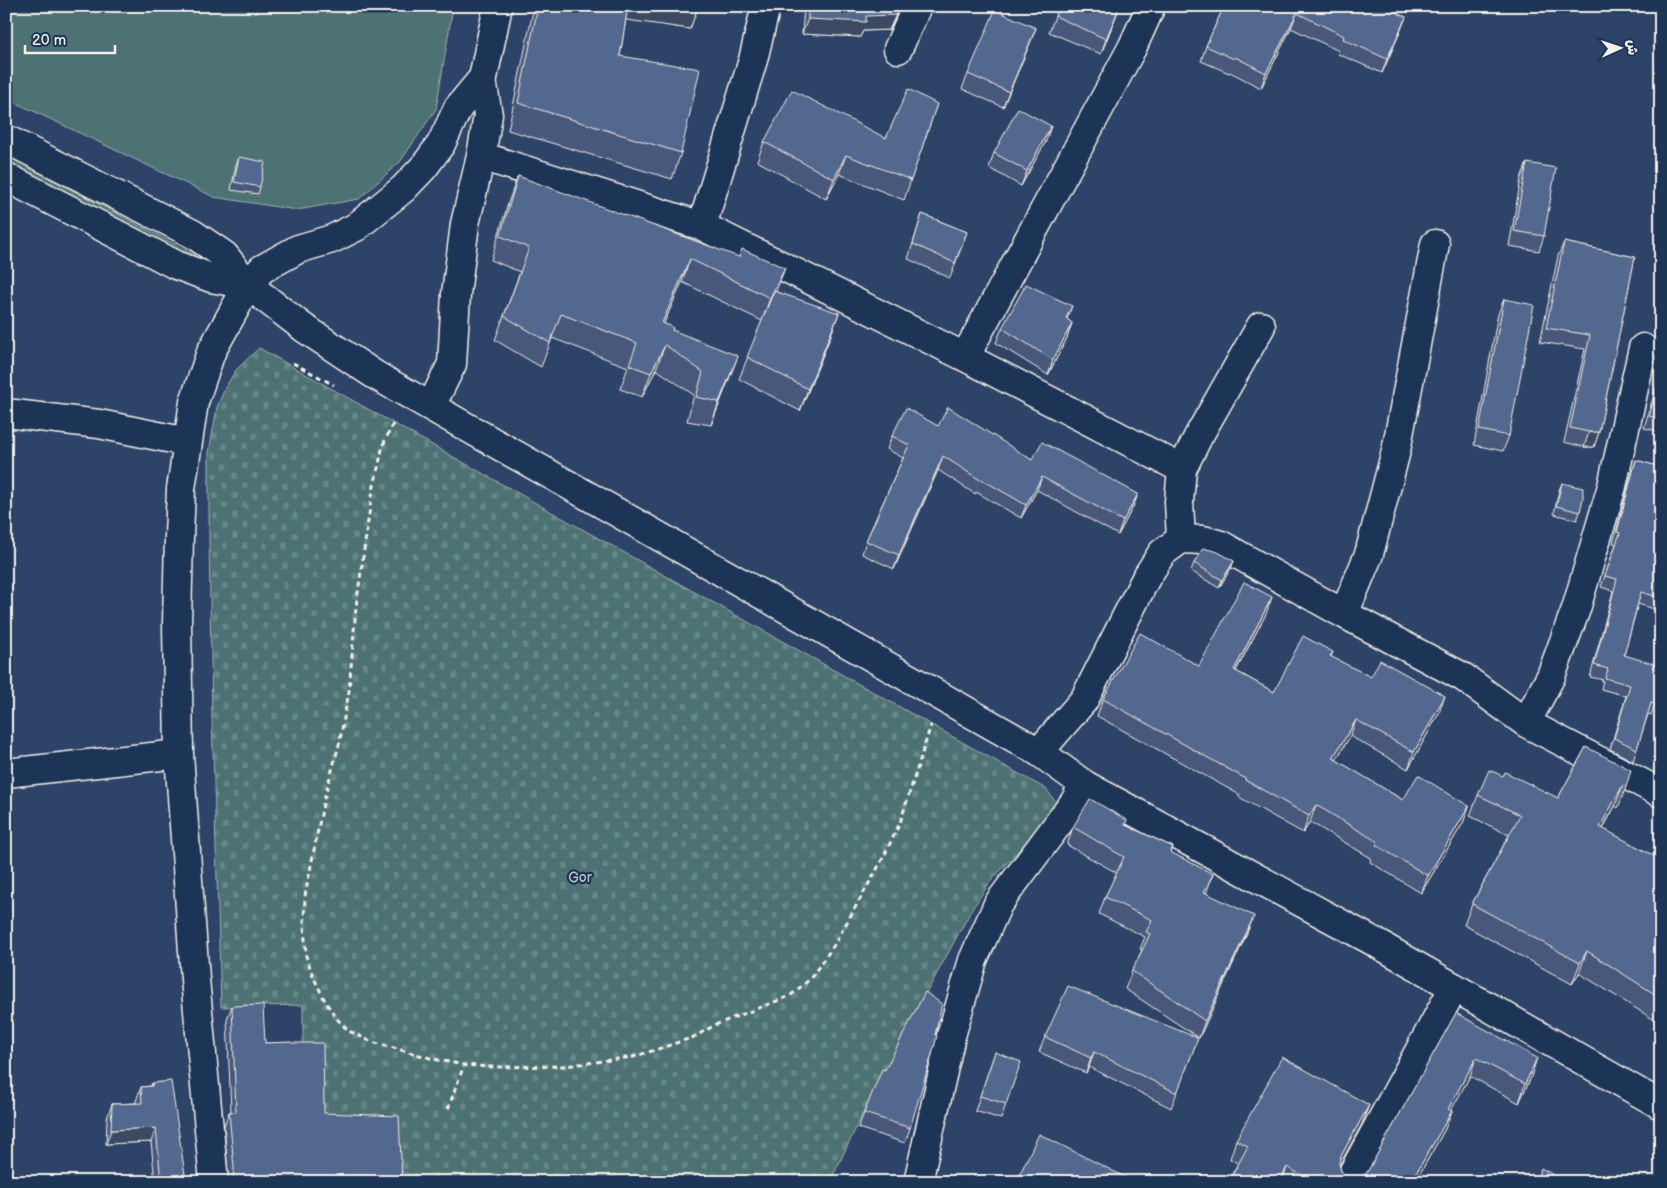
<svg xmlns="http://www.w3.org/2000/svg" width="1667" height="1188" viewBox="0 0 1667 1188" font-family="'Balsamiq Sans','Playpen Sans Arabic',sans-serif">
	<defs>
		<pattern id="grass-dots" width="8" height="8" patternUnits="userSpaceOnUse" patternTransform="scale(1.25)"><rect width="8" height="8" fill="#4e7273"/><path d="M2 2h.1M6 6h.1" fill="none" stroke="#688787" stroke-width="1.8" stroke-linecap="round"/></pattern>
		<pattern id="cemetery-stones" width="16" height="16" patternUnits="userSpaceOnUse" patternTransform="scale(1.25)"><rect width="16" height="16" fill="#4e7273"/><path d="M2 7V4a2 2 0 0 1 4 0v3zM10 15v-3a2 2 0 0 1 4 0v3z" fill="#688787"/></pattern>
	</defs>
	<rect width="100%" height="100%" fill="#2d4468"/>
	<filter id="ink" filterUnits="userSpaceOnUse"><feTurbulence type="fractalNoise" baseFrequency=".02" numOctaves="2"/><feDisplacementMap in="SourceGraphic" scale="10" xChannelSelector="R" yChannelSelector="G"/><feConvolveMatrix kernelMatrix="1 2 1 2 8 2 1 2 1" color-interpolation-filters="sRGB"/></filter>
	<g filter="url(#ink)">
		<path fill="url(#grass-dots)" stroke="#a1b2ae" d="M6,155l189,100 -3,5 -186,-98z"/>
		<path fill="url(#cemetery-stones)" stroke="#a1b2ae" d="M259,348l787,441 13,17 -69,76 -18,27 -93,171 -49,102h-395l-33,-10 -5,-43 -77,-5 -17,-70v-49l-82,2 -9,-288 -3,-180v-86l8,-46 8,-19 11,-18z"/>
		<path fill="#4e7273" stroke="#a1b2ae" d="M6,6h447l-17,103 -36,53 -41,37 -62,11 -83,-13 -208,-99z"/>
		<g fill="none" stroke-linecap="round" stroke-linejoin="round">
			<defs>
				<path id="minor" d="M898,49l19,-43
					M481,156l221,70 263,131 217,112
					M702,226l51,-166 13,-54
					M965,357l167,-309 19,-42
					M431,406l21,-42 4,-70 9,-70 16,-68 7,-41 -6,-35
					M6,413l93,11 88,18
					M1181,539l22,1 18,5 123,69 119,63 63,46 135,70
					M1344,614l25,-60 27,-103 39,-207
					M1526,723l25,-47 25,-67 36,-123 31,-138
					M1039,752l45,-52 62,-122 16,-25 19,-14 -2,-37 3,-33 16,-32 63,-111
					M6,773l173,-19
					M214,1182l-19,-203 -16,-225 -2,-131 2,-86 2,-48 13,-87 17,-50 37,-67 14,-16 36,-20 34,-10 24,-12 47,-38 21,-22 17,-23 17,-36 25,-30 15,-72
					M918,1182l33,-146 22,-76 25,-56 75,-100 12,-19
					M1348,1182l106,-195"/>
				<path id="secondary" d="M6,139l187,95 31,21 24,30 56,43 71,47 664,377 46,33 286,155 290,165
					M6,177l170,88 35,13 37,7"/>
			</defs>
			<use href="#minor" stroke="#f4f1e8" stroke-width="31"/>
			<use href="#secondary" stroke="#f4f1e8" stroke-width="31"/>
			<path stroke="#f4f1e8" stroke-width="3" stroke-dasharray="5 4" stroke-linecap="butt" d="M293,363l41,22
				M393,424l-10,21 -12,55 -15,107 -7,84 -10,54 -15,54 -19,97 -1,28 2,32 7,20 13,27 12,17 11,11 23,11 62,17 30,6 26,2 75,-1 68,-9 25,-8 36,-12 21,-12 75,-29 20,-17 24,-34 47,-83 19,-39 31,-98
				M448,1109l16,-44"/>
			<use href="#minor" stroke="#1d3557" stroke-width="28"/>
			<use href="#secondary" stroke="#1d3557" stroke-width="28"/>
		</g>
		<path fill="#47597a" stroke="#f4f1e8" d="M534,6h164l-8,23 -64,-10 -6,37 61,97 -9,26 -164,-49z
			M804,6h96l-11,24 -26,1 -3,6 -58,-3z
			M1059,6h61l-19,48 -52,-22z
			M1224,6h158l18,26 -18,41 -44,-19 1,-3 -48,-23 -30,60 -31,-16 -1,1 -28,-12 5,-15z
			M1036,28l-6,15 -27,64 -41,-18 6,-15z
			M1661,50v18l-5,-1z
			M937,104l-33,96 -65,-26 -13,25 -69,-38 7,-19 122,-4z
			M1046,141l-25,45 -32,-18 5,-15z
			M239,157l21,30 -2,7 -27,-4 5,-25z
			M1527,163l17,73 -5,15 -30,-5 12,-68z
			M518,176l258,116 55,43 -31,76 -61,-32 23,-58 -80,-39 -18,41 9,7 56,49 -18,46 -24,-4 7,-26 -38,-26 -14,28 -22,-8 8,-22 -76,-29 -11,29 -46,-27 25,-68 -29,-12 18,-60z
			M922,214l45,18 -17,46 -42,-19z
			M1564,242l71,15 -36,175 -5,15h-10l-20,-5 21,-93 -45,-7 18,-86z
			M1504,299l5,137 -6,15 -29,-6 24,-131z
			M1072,306l-5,13 5,4 -5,15 -19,37 -52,-32 6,-15z
			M1661,371v61l-17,-4z
			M938,426l94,34 106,34 -5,13 -15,28 -81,-45 -16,28 -45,-26 -1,2 -37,-24 -44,99 -32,-15 4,-13 37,-83 -16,-9 5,-13z
			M1636,460l25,7v144l-23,-7 -14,51 31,49 -4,11 -3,-1 -15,47 -23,-12 16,-53 -25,-7 2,-9 -13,-3 23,-86 -12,-4 15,-43 -3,-1 19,-71z
			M1562,483l18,29 -3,8 -23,-6 5,-24z
			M1234,561l-3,7 -12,20 -28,-17 3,-8z
			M1266,614l-30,57 38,21 59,-40 -2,5 108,56 -31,56 -58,-33 -14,24 67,40 66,6 -6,17 -42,70 -51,-31 1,-4 -61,-36 -7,11 -64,-36 1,-2 -143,-79 6,-17 96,-33z
			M1586,747l40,40 -8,21 -3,-2 -12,23 55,29 3,-4v170l-82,-51 -7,11 -108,-59 8,-21 37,-69 -39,-19 8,-21 25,-19 55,22z
			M1126,825l47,22 -2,6 35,40 41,40 -48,105 -74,-49 7,-18 10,-21 -2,-1 5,-12 -46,-23 6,-17 12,-24 -50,-28 6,-18z
			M232,1006l33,37h26l33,70 78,69h-173l-5,-56 5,-14h2l-4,-93z
			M1456,1013l75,64 -12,26 -49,-27 -19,34 -6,19 -30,53h-187l10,-19 -8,-4 6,-19 126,-16 -22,41 1,6 6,6 8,2 7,-2 6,-6z
			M1045,1037l153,1 -27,70 -82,-41 -3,6 -47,-21z
			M995,1052l11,52 -5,15 -26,-8z
			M885,1070l25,58 -5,15 -47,-15 6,-15z
			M152,1083l34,99h-31l-4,-40 -45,2 1,-26 5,-14 24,-1v-2l5,-14 10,-1z"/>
		<path fill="#3a4863" stroke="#f4f1e8" d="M625,6h70l3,1 -8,22 -70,-10z
			M900,6l-11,24 -26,1 -3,6 -58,-3 6,-15z
			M1120,6l-19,48 5,-15z
			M1297,13l-6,15 -30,60 5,-15z
			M1406,17l-6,15 -18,41 5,-14z
			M1036,28l-6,15 -27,64 6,-15z
			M1051,126l-5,15 -25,45 6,-15z
			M846,155l-7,19 -13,25 8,-20z
			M690,259l-8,23 -28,64 8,-23z
			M785,268l-9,23 -14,30 8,-23z
			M839,313l-8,22 -31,76 8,-22z
			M1072,323l-5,15 -19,37 5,-15z
			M665,345l-9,24 -14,28 9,-24z
			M738,356l-27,69 8,-23z
			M1589,432h10l-5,15h-10z
			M943,456l-5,14 -44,99 5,-14z
			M1042,477l-5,13 -16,28 5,-13z
			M1138,494l-5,13 -15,28 5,-14z
			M1234,561l-3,7 -12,20 3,-8z
			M1272,597l-6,17 -39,73 7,-17z
			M1445,696l-6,17 -31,56 6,-17z
			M1356,720l-6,16 -23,39 6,-17z
			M1623,785l-8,21 -23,42 8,-21z
			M1316,805l-6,17 -7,11 6,-17z
			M1469,806l-6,17 -42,70 7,-17z
			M1213,874l-6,17 -9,19 6,-18z
			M1254,916l-7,17 -48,105 6,-17z
			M1587,951l-8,22 -7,11 8,-21z
			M1094,1052l-5,15 -3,6 5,-15z
			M1476,1058l-6,18 -28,51 6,-18z
			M1537,1058l-6,19 -12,26 6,-19z
			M1369,1105l-7,19 -28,51 7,-19z
			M1452,1111l-7,18 -30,53h-4z
			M156,1128l-5,14 -45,2 5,-14z
			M1287,1167l-5,15h-3z"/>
		<path fill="#53678e" stroke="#f4f1e8" d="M538,6h90l-8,50 80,13 -19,84 -163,-50z
			M808,6h91l-4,9 -29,1v6l-58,-3z
			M1059,6h61l-14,33 -51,-23z
			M1224,6h158l24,11 -19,42 -44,-20 1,-3 -47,-23 -31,60 -31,-16 -1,2 -28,-13z
			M995,10l41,18 -27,64 -41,-18z
			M908,89l29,15 -26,76 -65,-25 -12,24 -70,-37 28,-52 94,48z
			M1018,108l33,18 -24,45 -33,-18z
			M239,157l26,5 -5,25 -26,-5z
			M1527,163l29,5 -12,68 -30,-5z
			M518,176l221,81 3,-8 43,19 -15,30 -80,-39 -28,64 11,4 -1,3 66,26 -19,46 -23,-5 7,-25 -38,-27 -14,28 -22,-8 8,-22 -76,-29 -11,29 -46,-27 25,-68 -29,-12z
			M922,214l45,18 -12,31 -42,-19z
			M1564,242l71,15 -36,175h-10l-19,-4 20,-93 -44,-7z
			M1026,284l46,22 -6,12 6,5 -19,37 -51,-32z
			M774,291l65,22 -31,76 -61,-32z
			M1504,299l30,6 -25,131 -30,-6z
			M1661,374v45l-12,-3z
			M948,407l84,53 10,-18 96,52 -15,27 -81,-44 -16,28 -45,-26 -1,1 -37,-24 -44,99 -33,-14 43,-96 -17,-9 14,-28 32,18z
			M1636,460l25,7v131l-20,-6 -17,63 37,11v18l-6,20 -4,-1 -14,46 -23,-11 16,-53 -25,-7 3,-9 -14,-4 23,-86 -12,-3 15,-43 -3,-1z
			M1562,483l21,5v10l-3,14 -24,-6z
			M1203,548l15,4 16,9 -12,19 -28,-17z
			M1244,582l28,15 -38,73 40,22 29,-56 30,16 -3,4 41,21 9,-17 65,36 -31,56 -58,-32 -23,38 70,42 15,-25 51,31 -41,70 -52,-31 2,-3 -62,-37 -7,11 -64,-36 1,-1 -143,-80 37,-66 59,33z
			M1586,747l45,23 -5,17 -3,-2 -23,42 58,31 3,-4v144l-74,-47 -7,12 -108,-59 48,-89 -42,-20 11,-25 14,6 2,-4 53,26z
			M1090,799l37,21 -2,5 48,22 -3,5 43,22 -9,18 50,24 -49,105 -73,-50 18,-37 -4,-2 6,-12 -47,-23 19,-40 -51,-30z
			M1068,986l130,52 -21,55 -83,-41 -3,6 -46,-21z
			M925,992l17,12 -7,31h2l-2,9 -25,84 -46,-15 18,-44 3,1z
			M263,1005l2,38 26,-1v1h32l1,70 75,3 3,66h-166v-2h-3v-4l1,-8 -5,-56h7l-4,-106z
			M1456,1013l81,45 -12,26 -49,-26 -28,51 4,2 -41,71h-97l-27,-15 -8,15h-49l-1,-1 19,-35 -12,-6 46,-83 87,48 -28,51 -2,7 2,8 6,6 8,2 7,-2 6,-6z
			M995,1052l26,10 -15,42 -26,-8z
			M171,1081l15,101h-25l-5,-54 -45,2 1,-26 30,-1 -1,-16 11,-1v-3z
			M1039,1134l96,48h-119z
			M1541,1168l25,14h-31z
			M940,1178l13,4h-14z"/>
	</g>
	<g text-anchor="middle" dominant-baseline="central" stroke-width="4.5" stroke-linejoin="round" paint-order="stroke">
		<g font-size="14" fill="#bac5bf" stroke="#1d3557">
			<text x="580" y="877">Gor</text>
		</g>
	</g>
	<rect width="1667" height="1188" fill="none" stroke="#1d3557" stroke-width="25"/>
	<rect x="12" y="12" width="1642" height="1163" fill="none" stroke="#f4f1e8" stroke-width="2" filter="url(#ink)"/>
	<g transform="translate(1620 48) rotate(87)" stroke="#1d3557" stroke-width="4" paint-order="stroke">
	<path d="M0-4L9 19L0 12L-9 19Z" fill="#f4f1e8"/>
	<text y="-8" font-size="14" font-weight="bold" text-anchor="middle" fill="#f4f1e8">ش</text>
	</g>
	<path d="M25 45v8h90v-8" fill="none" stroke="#f4f1e8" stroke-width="2.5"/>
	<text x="32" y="45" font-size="15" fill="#f4f1e8" stroke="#1d3557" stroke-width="4" paint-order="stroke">20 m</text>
</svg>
